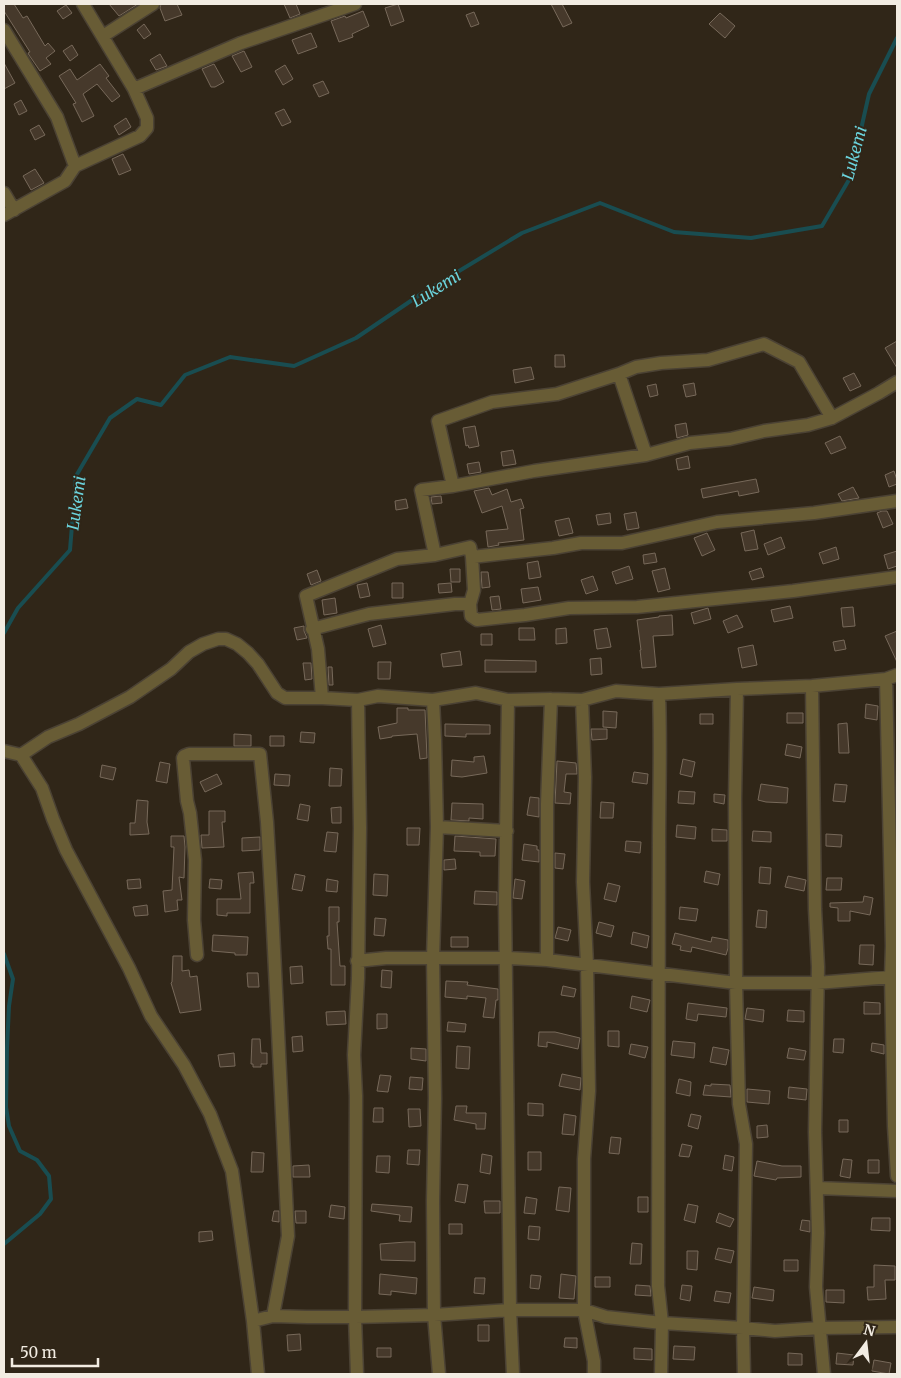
<svg xmlns="http://www.w3.org/2000/svg" width="901" height="1378" viewBox="0 0 901 1378" font-family="Merriweather,serif">
	<rect width="100%" height="100%" fill="#302618"/>
	<g fill="none" stroke-linecap="round" stroke-linejoin="round">
		<path stroke="#194d51" stroke-width="4" d="M4,633l14,-25 52,-58 6,-74 34,-58 27,-19 24,6 24,-30 45,-18 64,9 62,-28 65,-44 101,-61 78,-30 74,29 77,6 71,-12 28,-48 19,-84 28,-56
			M4,954l9,25 -4,27 -2,42 -1,59 3,19 11,25 17,9 12,16 2,23 -11,15 -36,30"/>
	</g>
	<path fill="#46392b" stroke="#77695a" d="M4,4h10l9,14 4,-2 18,30 3,-3 7,8 -9,7 5,6 -11,7 -11,-16 -1,-2 2,-1 -26,-41z
		M109,4h29l-19,12z
		M161,4h16l5,11 -17,6 -5,-13z
		M284,4h12l4,10 -10,4z
		M398,4l6,17 -13,5 -6,-18z
		M551,4h11l10,19 -9,4z
		M66,5l6,8 -9,6 -6,-8z
		M363,11l6,15 -17,8 1,3 -14,5 -8,-21 14,-5 1,2z
		M474,12l5,12 -8,3 -5,-12z
		M720,13l15,13 -10,12 -16,-14z
		M144,24l7,10 -7,5 -7,-9z
		M311,33l6,14 -19,7 -6,-14z
		M72,45l6,10 -8,6 -7,-10z
		M244,51l8,16 -11,5 -9,-16z
		M160,54l7,12 -11,4 -6,-10z
		M4,63l11,20 -11,6z
		M100,64l9,12 -3,2 14,18 -8,6 -15,-18 -14,10 11,22 -12,6 -9,-18 3,-1 -17,-27 11,-7 7,11z
		M214,64l10,18 -9,5h-4l-9,-18z
		M285,65l8,14 -10,6 -8,-14z
		M323,81l6,12 -10,4 -6,-12z
		M21,100l6,11 -8,4 -5,-11z
		M284,109l7,13 -9,4 -7,-13z
		M126,118l5,9 -12,8 -5,-9z
		M39,125l6,10 -10,5 -5,-10z
		M123,154l8,16 -12,5 -7,-16z
		M35,169l9,14 -13,7 -8,-14z
		M897,341v27l-12,-20z
		M555,355h9l1,12h-10z
		M531,367l3,12 -19,4 -2,-13z
		M854,373l7,13 -11,5 -7,-13z
		M694,383l2,12 -10,2 -3,-12z
		M656,384l2,11 -8,2 -3,-11z
		M686,423l2,12 -11,3 -2,-13z
		M475,426l4,20 -10,2 -1,-3 -2,1 -3,-18z
		M840,436l6,12 -15,6 -6,-11z
		M513,450l3,14 -13,2 -2,-14z
		M688,456l2,12 -12,2 -2,-11z
		M479,462l2,10 -12,2 -2,-10z
		M894,471l3,9v4l-8,3 -4,-12z
		M756,479l3,13 -20,4 -1,-5 -35,7 -2,-9z
		M853,487l6,11 -17,3 -4,-7z
		M489,488l3,7 15,-6 4,13 10,-3 3,9 -4,1 4,31 -26,3 1,2 -11,2 -2,-16 22,-2 -6,-23 -20,7 -8,-22z
		M441,496l1,7 -10,1 -1,-7z
		M406,499l2,9 -12,2 -1,-9z
		M882,511h5l6,13 -10,4 -6,-15z
		M636,512l3,16 -12,2 -3,-16z
		M610,513l1,10 -13,2 -2,-10z
		M569,518l4,15 -14,3 -4,-15z
		M754,530l4,19 -13,2 -4,-18z
		M707,533l8,17 -13,6 -8,-18z
		M781,537l4,11 -17,7 -4,-11z
		M836,547l3,12 -16,5 -4,-11z
		M897,551v15l-9,3 -4,-14z
		M655,553l2,9 -13,2 -1,-9z
		M538,561l3,16 -12,2 -2,-16z
		M629,566l4,13 -17,5 -4,-12z
		M665,568l5,21 -12,3 -6,-21z
		M761,568l3,9 -12,3 -3,-8z
		M450,569h10v13h-9z
		M317,570l4,11 -10,4 -4,-11z
		M481,572h7l2,15 -8,1z
		M593,576l5,14 -12,4 -5,-14z
		M367,583l3,13 -10,2 -3,-13z
		M392,583h11v15h-11z
		M451,583l1,9 -13,1 -1,-9z
		M538,587l3,13 -18,3 -2,-14z
		M499,596l2,13 -9,1 -2,-13z
		M335,598l2,15 -13,2 -2,-15z
		M790,606l3,12 -19,4 -3,-12z
		M853,607l2,19 -12,1 -2,-19z
		M708,608l3,11 -17,5 -3,-11z
		M672,615l1,20 -20,1 3,31 -14,1 -2,-18h1l-4,-30 22,-3v-1z
		M737,615l6,12 -15,6 -5,-12z
		M381,625l5,19 -13,3 -5,-18z
		M304,626v5l3,7 -10,2 -3,-12z
		M519,628h15l1,12h-16z
		M566,628l1,15 -11,1v-15z
		M607,628l4,19 -14,2 -3,-19z
		M897,631v31l-12,-26z
		M481,634h11v11h-11z
		M844,640l2,9 -11,2 -2,-9z
		M753,645l4,20 -15,3 -4,-20z
		M460,651l2,14 -19,2 -2,-13z
		M601,658l1,16 -11,1 -1,-16z
		M485,660l51,1v11h-51z
		M378,662h13l-1,17h-12z
		M303,663h8l1,16 -7,1z
		M328,667h4l1,18h-4z
		M866,704l12,2 -1,14 -12,-2z
		M397,708h11v2h17l2,48 -7,1 -3,-25 -25,2v1l-12,2 -2,-12 19,-4z
		M603,711l14,1 -1,16 -13,-1z
		M787,713h16v10h-16z
		M700,714h13v10h-13z
		M847,723l2,30h-10l-1,-29z
		M445,724l45,1v9h-24v3l-21,-1z
		M591,729h16v10l-15,1z
		M301,732l14,1 -1,10 -14,-1z
		M234,734l17,1v11h-17z
		M270,736h14v10h-14z
		M787,744l15,3 -2,11 -15,-3z
		M484,756l3,17 -25,4 -11,-1 1,-16 22,2v-5z
		M683,759l12,3 -3,15 -12,-3z
		M557,761l19,2 1,11h-11l-2,18 7,1 -1,11 -15,-1z
		M160,762l10,2 -3,19 -11,-2z
		M102,765l14,3 -3,12 -13,-3z
		M330,768l12,1 -1,17h-12z
		M634,772l14,2 -1,10 -15,-2z
		M217,774l5,10 -17,8 -5,-10z
		M275,774l15,1 -1,11 -15,-1z
		M761,784l27,4 -1,15 -21,-1 -8,-2z
		M835,784l12,1 -2,17 -12,-1z
		M679,791l16,1 -1,12 -16,-1z
		M714,794l11,1 -1,9 -10,-2z
		M530,797l9,1v19l-12,-2z
		M137,800l11,1 -1,21 2,12 -19,1v-12h5z
		M601,802l13,1 -1,15h-13z
		M452,803l31,1v15l-14,-1v3l-18,-1z
		M300,804l10,2 -2,15 -11,-2z
		M341,807v16h-9l-1,-15z
		M209,811h16v11h-3l2,25 -22,1 -1,-13h8z
		M677,825l19,2 -1,12 -19,-2z
		M407,828h13l-1,17h-12z
		M712,829l15,1v11h-15z
		M753,831l18,1v10l-19,-1z
		M327,832l11,1 -2,19 -12,-1z
		M826,834l16,1 -1,12 -15,-1z
		M171,836h13l1,11 -1,31 -5,-1 3,23h-5l1,10 -13,2 -2,-21 9,-1 2,-43h-3z
		M455,836l41,3 -1,17h-15v-4l-26,-1z
		M260,837v13l-18,1v-13z
		M626,841l15,1 -1,11 -15,-2z
		M524,844l13,2v4h2v12l-17,-2z
		M555,853l10,1 -2,15 -8,-1z
		M455,859l1,10 -12,1v-10z
		M760,867l11,1 -1,16 -11,-1z
		M706,871l14,3 -2,11 -14,-3z
		M253,872l1,11h-4v30h-23v3l-10,-1v-16h24l-3,-26z
		M295,874l10,2 -3,15 -10,-2z
		M374,874l14,1 -1,21 -14,-1z
		M788,876l18,4 -2,11 -19,-4z
		M827,878h15l-1,12h-15z
		M140,879l1,9 -13,1 -1,-9z
		M210,879l12,1 -1,9 -12,-1z
		M327,879l11,2 -1,11 -11,-1z
		M515,879l10,2 -3,18 -9,-1z
		M608,883l12,3 -4,16 -12,-3z
		M475,891l22,1v13l-23,-1z
		M864,896l9,2 -3,17 -20,-4v10h-12v-13l-8,-1v-4l33,-1z
		M147,905l1,10 -13,1 -2,-9z
		M329,907h10v15h-2l3,44h5v19h-14v-36h-3l-1,-13h2z
		M680,907l18,2 -2,12 -17,-2z
		M758,910l9,1 -1,17 -10,-1z
		M375,918l11,1 -2,17 -10,-1z
		M599,922l15,4 -3,11 -15,-4z
		M558,927l13,3 -3,11 -13,-3z
		M633,932l16,4 -2,12 -16,-4z
		M675,933l36,9 1,-5 16,3v8l-2,7 -34,-8 -1,5 -11,-2 1,-4 -9,-2z
		M213,935l35,2 -1,18h-12v-2l-23,-2z
		M451,937h17v10h-17z
		M860,945h14l-1,20 -14,-1z
		M173,956h9v15l7,-1 1,7 7,-1 4,34 -21,3 -9,-30 1,-1z
		M302,966l1,17 -12,1 -1,-17z
		M382,970l10,1 -1,17 -10,-1z
		M247,973h11l1,14h-11z
		M446,981l22,1 -1,3 31,4v11h-2l-2,18 -11,-1 3,-19 -19,-2v3l-22,-2z
		M563,986l13,3 -2,8 -13,-2z
		M632,996l18,4 -3,12 -17,-4z
		M864,1002l16,1v11h-16z
		M688,1003l39,5 -1,9 -28,-3 -1,7 -11,-2z
		M747,1008l17,2 -1,12 -18,-3z
		M788,1010l16,1v11l-17,-1z
		M345,1011l1,13 -19,1 -1,-13z
		M377,1014h10v14l-10,1z
		M448,1022l18,2 -1,8 -18,-1z
		M608,1031h11v16l-11,-1z
		M539,1032h16l25,6 -2,11 -31,-7v5l-9,-1z
		M302,1036l1,15 -10,1 -1,-15z
		M252,1039h8l1,14h6v11h-6v3h-8v-3h-2z
		M834,1039h10l-1,14 -10,-1z
		M673,1041l22,2 -1,15 -23,-3z
		M872,1043l12,2v9l-13,-3z
		M631,1044l17,3 -3,11 -16,-4z
		M457,1046l13,1 -1,22 -13,-1z
		M713,1047l16,3 -3,15 -16,-3z
		M411,1048l15,1v12l-15,-2z
		M789,1048l17,3 -2,9 -17,-2z
		M234,1053l1,13 -15,1 -2,-12z
		M562,1074l19,4 -1,12 -21,-4z
		M380,1075l11,1 -3,16 -11,-1z
		M410,1077l13,1 -1,12 -13,-1z
		M679,1079l12,3 -1,14 -14,-3z
		M711,1084l19,1 1,12 -28,-2 2,-10 6,1z
		M789,1087l18,2 -1,11 -18,-2z
		M747,1089l23,2 -1,13 -22,-2z
		M528,1103l15,1v12l-15,-1z
		M456,1106h11l-1,7h20l-1,16h-9v-5l-22,-4z
		M374,1108h9v14h-10z
		M408,1109h12l1,17 -12,1z
		M564,1114l12,2 -2,19 -12,-1z
		M691,1114l10,2 -3,13 -10,-3z
		M839,1120h9v12h-9z
		M767,1125l1,12 -11,1v-12z
		M611,1137l10,1 -2,16 -10,-1z
		M682,1144l10,2 -3,11 -10,-1z
		M408,1150h12l-1,15 -12,-1z
		M252,1152l12,1 -1,19h-12z
		M528,1152h13v18h-13z
		M482,1154l10,2 -2,18 -10,-2z
		M725,1155l9,2 -2,14 -9,-2z
		M377,1156h13l-1,17 -13,-1z
		M843,1159l9,1 -2,18 -10,-2z
		M868,1160h11v13h-11z
		M757,1161l25,5h19v11l-24,1 -1,2 -22,-4z
		M309,1165l1,12h-17v-11z
		M458,1184l10,1 -3,18 -10,-2z
		M559,1187l12,1 -2,24 -13,-2z
		M526,1197l11,2 -2,15 -11,-1z
		M638,1197h10v15h-10z
		M484,1201h16v12h-15z
		M372,1204l40,3 -1,15 -12,-1 1,-6 -29,-4z
		M688,1204l10,2 -3,17 -11,-3z
		M331,1205l14,2 -1,12 -15,-2z
		M274,1211h5v11l-7,-1z
		M295,1211h11v12h-10z
		M719,1213l15,6 -4,8 -14,-5z
		M872,1218h18v13l-19,-1z
		M802,1220l8,1v11l-10,-2z
		M449,1224h13v10h-13z
		M529,1226l11,1 -1,13 -11,-1z
		M212,1231l1,9 -14,2v-10z
		M406,1242h9v19l-34,-1 -1,-16z
		M632,1243l10,1 -1,20h-11z
		M718,1248l16,3 -3,12 -16,-4z
		M687,1251h11l-1,19 -10,-1z
		M784,1260h14v11h-14z
		M874,1265l21,1v14h-10l1,19 -18,1 -1,-13h7z
		M380,1274l37,4 -1,16 -25,-3v4l-12,-1z
		M561,1274l15,2 -2,23 -15,-1z
		M531,1275l10,1 -2,13 -9,-1z
		M595,1277h15v10h-15z
		M475,1278h10l-1,16 -10,-1z
		M636,1285l14,1 1,10 -16,-1z
		M682,1285l10,1 -2,15 -10,-2z
		M754,1287l20,3 -1,11 -21,-3z
		M826,1290h18v13l-18,-1z
		M716,1291l15,2 -2,10 -15,-2z
		M478,1325h11v16h-11z
		M300,1334l1,16 -13,1 -1,-16z
		M565,1338h12v10l-13,-1z
		M674,1346l21,1 -1,13 -21,-1z
		M377,1348h14v9h-14z
		M634,1348l18,1v11l-18,-1z
		M788,1353l14,1v11h-14z
		M837,1353l17,2 -1,10 -17,-1z
		M874,1360l17,3 -2,11 -17,-3z"/>
	<g fill="none" stroke-linecap="round" stroke-linejoin="round">
		<defs>
			<path id="minor" d="M4,30l53,87 18,49
				M103,36l50,-32
				M134,89l107,-46 114,-39
				M4,193l10,17
				M4,215l61,-34 10,-15 65,-30 7,-8v-10l-13,-29 -51,-85
				M619,374l27,81
				M453,486l-15,-65 54,-19 65,-8 62,-20 17,-7 25,-4 47,-3 56,-16 35,18 33,56
				M435,555l-14,-65 32,-4 81,-15 112,-16 44,-12 40,-4 34,-8 44,-6 24,-7 47,-25 18,-11
				M472,557l81,-9 28,-5h41l95,-21 97,-9 83,-12
				M312,629l57,-15 86,-10h15
				M886,679l3,130 3,137 -1,31 3,149 3,50
				M812,686l3,223 3,58 -3,165 3,101 -2,54 8,87
				M737,689l-2,110 1,184 3,121 7,40 -3,184 1,46
				M659,694c2,51 0,101 0,152 1,147 -1,294 -1,440l4,37 -1,51
				M322,698l-4,-49 -12,-53 91,-37 38,-4 35,-8 2,10 2,33 -4,14 1,12 6,4 48,-5 44,-7 68,-1 156,-16 104,-14
				M433,700l2,40 2,87 -4,131 2,140 -2,103 1,114 5,59
				M508,700l-3,201 5,409 3,64
				M582,700l3,77 -2,105 4,82 2,127 -5,68v151l10,51v13
				M4,751l17,4 21,33 11,31 13,31 63,118 22,48 33,49 26,49 22,57 21,150 5,53
				M21,755l27,-18 31,-13 51,-27 41,-28 18,-17 14,-8 15,-5h8l11,5 11,9 10,11 19,29 8,5h37l36,2 20,-4 55,4 43,-7 32,7 43,-1 31,1 34,-9 43,3 78,-5 75,-3 74,-7 11,-4
				M437,827l70,4
				M197,955l-3,-35 1,-60 -5,-47 -3,-12 -4,-43 1,-2 5,-2h71l7,68 5,87 16,327 -15,80
				M547,960v-156l4,-105
				M357,961l29,-3h121l40,2 189,23h81l74,-6
				M817,1188l80,3
				M253,1321l20,-5 34,1h48l79,-2 76,-5h74l22,7 56,6 81,5 32,3 45,-3 77,-1
				M357,1374l-2,-57 1,-221 -2,-41 4,-77 2,-150 -2,-128"/>
		</defs>
		<use href="#minor" stroke="#4b4234" stroke-width="15"/>
		<use href="#minor" stroke="#685c35" stroke-width="12"/>
	</g>
	<g text-anchor="middle" dominant-baseline="central" stroke-width="4" stroke-linejoin="round" paint-order="stroke">
		<g font-size="16" font-style="italic" fill="#6bd3dc" stroke="#302618">
			<text transform="translate(854 153) rotate(-75)">Lukemi</text>
			<text transform="translate(436 288) rotate(-32)">Lukemi</text>
			<text transform="translate(76 503) rotate(-82)">Lukemi</text>
		</g>
	</g>
	<rect width="901" height="1378" fill="none" stroke="#f2ece2" stroke-width="10"/>
	<g transform="translate(866 1343) rotate(15)" stroke="#302618" stroke-width="4" paint-order="stroke">
	<path d="M0-4L9 19L0 12L-9 19Z" fill="#f2ece2"/>
	<text y="-8" font-size="14" font-weight="bold" text-anchor="middle" fill="#f2ece2">N</text>
	</g>
	<path d="M12 1358v8h86v-8" fill="none" stroke="#f2ece2" stroke-width="2.5"/>
	<text x="20" y="1358" font-size="15" fill="#f2ece2" stroke="#302618" stroke-width="4" paint-order="stroke">50 m</text>
</svg>
